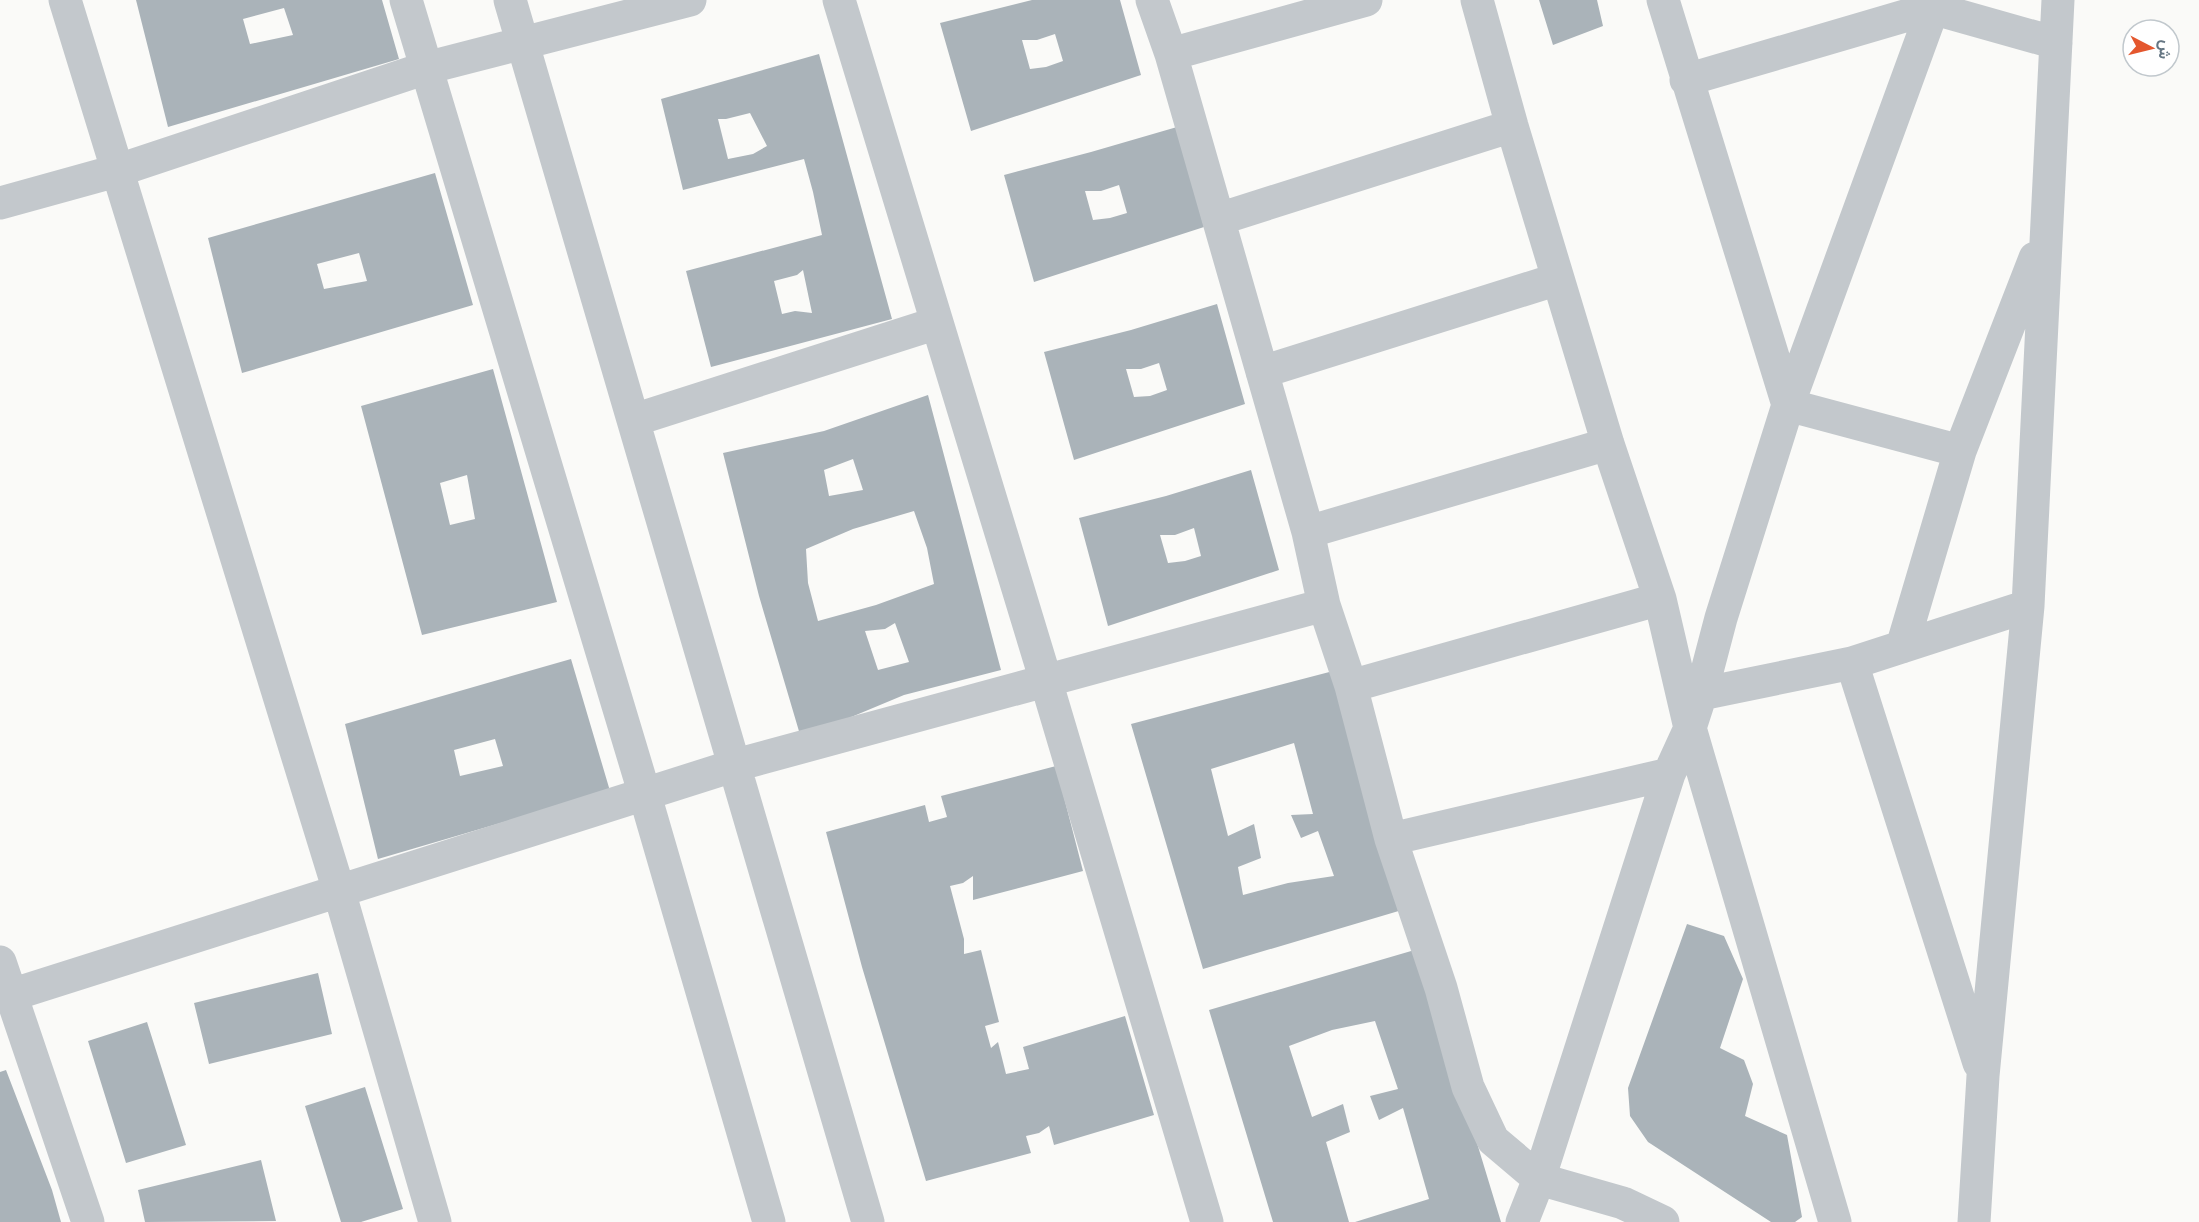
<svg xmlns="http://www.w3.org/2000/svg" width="2199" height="1222" viewBox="0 0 2199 1222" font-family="'Source Sans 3',Vazirmatn,sans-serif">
	<rect width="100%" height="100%" fill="#fafaf8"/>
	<path fill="#aab3b9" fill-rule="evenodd" d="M136,0h246l17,59 -231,68zM284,8l9,27 -43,9 -7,-25z
		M1032,0h88l21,75 -170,56 -31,-108zM1055,34l8,27 -17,6 -16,2 -8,-29h15z
		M1539,0h58l6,26 -50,19z
		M819,54l73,265 -181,48 -25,-96 136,-36 -9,-43 -9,-33 -121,31 -22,-91zM750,113l17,33 -14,8 -25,5 -10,-40h8zM803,270l9,43 -17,-2 -13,3 -8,-33 23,-6z
		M1177,127l27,100 -170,55 -30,-107 87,-23zM1119,185l8,28 -17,5 -17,2 -8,-29h16z
		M435,173l38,132 -231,68 -34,-135zM359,253l8,28 -43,8 -7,-25z
		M1217,304l28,100 -171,56 -30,-108 87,-22zM1159,363l8,27 -17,6 -16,1 -8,-28h15z
		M493,369l64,233 -135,33 -61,-229zM467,475l8,44 -25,6 -10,-42z
		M928,395l73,275 -97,25 -103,43 -42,-142 -36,-143 101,-22zM853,459l10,31 -34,6 -5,-26zM914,511l13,37 7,36 -58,21 -58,16 -10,-38 -2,-34 47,-20zM895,623l14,39 -31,8 -13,-39 20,-2z
		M1251,470l28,100 -171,56 -29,-108 87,-22zM1194,528l7,28 -16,5 -17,2 -8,-28h15z
		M571,659l39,132 -232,68 -33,-135zM495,739l8,27 -43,10 -6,-26z
		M1337,670l65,240 -199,59 -72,-245zM1294,743l19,71 -22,1 10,23 17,-7 16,45 -46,7 -45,12 -5,-28 23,-9 -7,-34 -26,12 -17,-67z
		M1056,766l27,105 -110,29v-24l-10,7 -13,3 14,53v15l17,-4 18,72 -14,4 6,22 7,-6 8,32 23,-5 -6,-22 102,-31 29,99 -100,30 -5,-19 -10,7 -13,3 5,17 -105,28 -64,-214 -36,-135 99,-27 4,17 18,-5 -6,-21z
		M1687,924l37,12 19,43 -23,69 24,12 9,24 -8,32 42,19 15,82 -7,5h-24l-123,-80 -18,-26 -2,-28z
		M1418,949l83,273h-146l74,-23 -26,-91 -24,12 -9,-24 28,-7 -23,-68 -43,9 -43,16 23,71 31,-13 7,28 -24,10 23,80h-76l-64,-212z
		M318,973l14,61 -123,30 -15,-61z
		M147,1022l39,123 -60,18 -38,-122z
		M6,1070l46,120 9,32h-61v-150z
		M365,1087l38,122 -42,13h-20l-36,-116z
		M261,1160l15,61 -131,1 -7,-32z"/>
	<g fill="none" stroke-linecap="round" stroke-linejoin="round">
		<path stroke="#c3c8cc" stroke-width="33" d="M65,0l274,891 96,331
			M406,0l238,792 125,430
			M510,0l358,1222
			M839,0l207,681 161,541
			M1152,0l19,54 137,478 16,73 27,81 40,153 50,149 27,99 25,53 46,39 84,24 40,19
			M1477,0l35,126 96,318 52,155 30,129 145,494
			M1663,0l125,405 172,46 75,-193
			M1171,54l195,-54
			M1686,80l246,-72 124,35
			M0,203l116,-32 310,-103 264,-68
			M1219,219l293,-93
			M1262,372l296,-93
			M634,420l303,-97
			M1308,532l300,-88
			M1902,647l58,-196
			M1852,663l127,400
			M1351,686l309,-87
			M1701,694l151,-31 176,-57
			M1391,839l278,-65
			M0,962l88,260
			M11,995l725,-230 588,-160
			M1522,1222l17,-43 130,-405 21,-46 11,-34 20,-76 67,-213 148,-405
			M1974,1222l9,-146 45,-470 30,-606"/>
	</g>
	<g transform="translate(2151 48) rotate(97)"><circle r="28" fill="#ffffff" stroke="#c1c8cd" stroke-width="1.5"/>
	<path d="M0-4.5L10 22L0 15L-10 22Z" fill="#e4572e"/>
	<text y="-9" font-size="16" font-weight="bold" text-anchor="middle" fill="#657683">ش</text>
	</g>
</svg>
